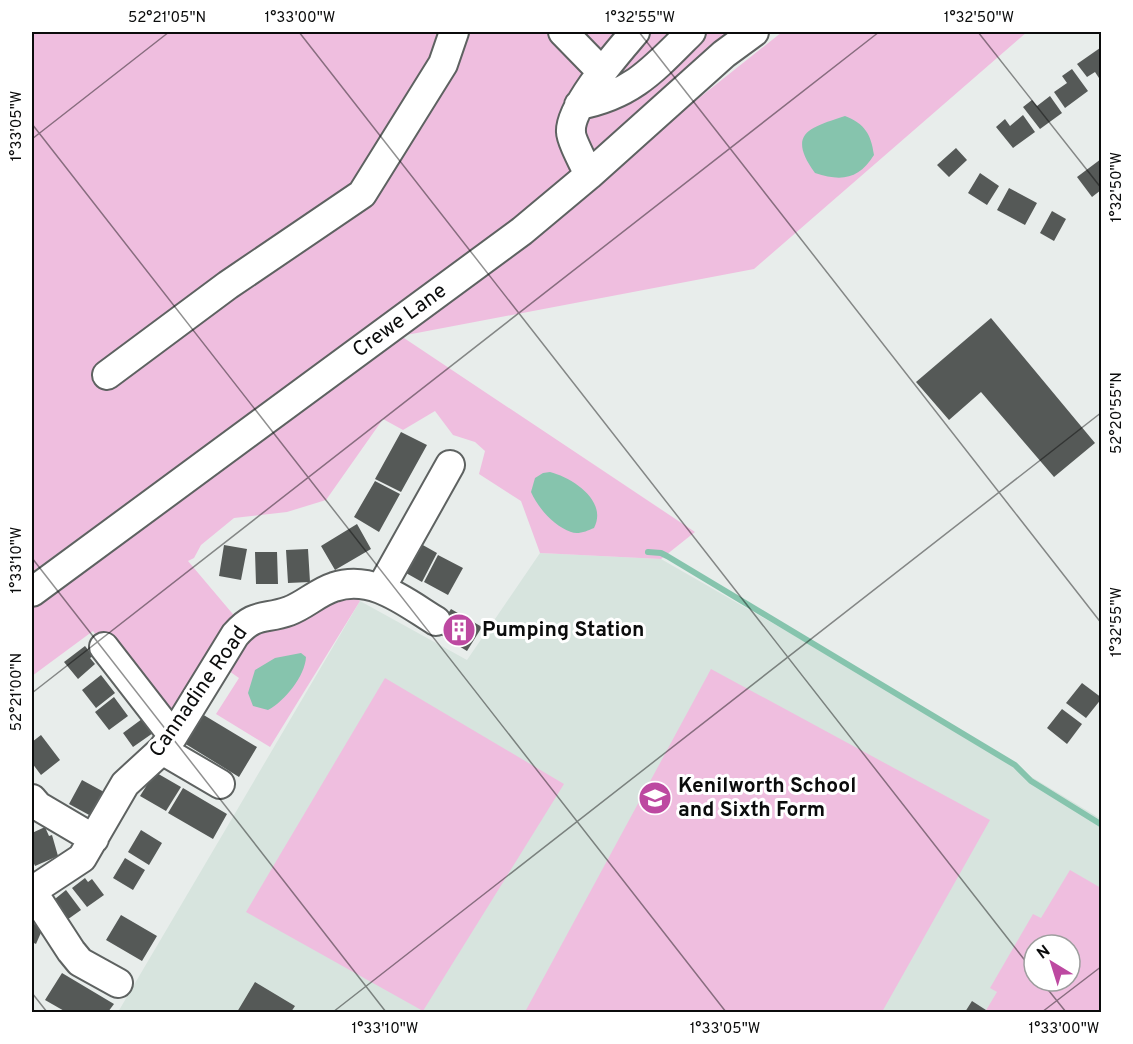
<svg xmlns="http://www.w3.org/2000/svg" width="1133" height="1044" viewBox="0 0 1133 1044" font-family="Overpass,sans-serif">
	<rect width="100%" height="100%" fill="#e8edeb"/>
	<path fill="#d7e4de" fill-rule="evenodd" d="M540,553l121,6 202,116 238,144v193h-983l242,-411 107,59zM1034,945h36v36h-36z"/>
	<path fill="#efbedf" fill-rule="evenodd" d="M32,32h705l-224,190 -481,350z
		M782,32h245l-273,237 -353,67 294,196 -34,27 -121,-6 -19,-52 -42,-27 6,-23 -10,-9 -22,-7 -18,-24 -32,19 -20,-11 -57,81 -39,12 -53,6 -33,27 -7,13 -6,3 49,58 -72,108 -72,-96 -61,45v-84l368,-256z
		M355,597l5,4 -90,146 -54,-33 23,-36 -13,-9 18,-29 90,-41z
		M711,669l279,151 -108,192h-357z
		M385,678l179,106 -141,227 -177,-99z
		M1070,870l31,18v124h-116l12,-20 -7,-4 43,-74 8,4zM1034,945h36v36h-36z"/>
	<path fill="#86c4ad" d="M845,116c20,8 26,18 29,39 -15,24 -32,27 -59,18 -28,-39 -7,-45 30,-57z
		M550,472c23,6 58,29 44,56 -7,3 -16,7 -23,4 -17,-6 -33,-24 -40,-40l4,-14 8,-5z
		M301,653l5,4c-1,19 -21,44 -38,53l-15,-4 -5,-13 7,-23 20,-12z"/>
	<g fill="none" stroke-linecap="round" stroke-linejoin="round">
		<path stroke="#86c4ad" stroke-width="6" d="M648,552l13,1 6,3 348,209 16,16 71,44"/>
	</g>
	<path fill="#555957" d="M1100,48l1,2v31l-6,-9 -8,5 -10,-13z
		M1072,69l16,22 -23,17 -11,-16 13,-9 -5,-7z
		M1050,96l12,17 -22,16 -17,-22 9,-7 5,6z
		M1023,115l12,17 -22,16 -17,-21 9,-8 5,7z
		M956,148l11,12 -18,17 -12,-12z
		M1101,159v31l-9,7 -15,-20z
		M980,173l19,13 -12,19 -19,-12z
		M1009,188l28,15 -12,22 -28,-15z
		M1052,211l14,8 -12,22 -14,-8z
		M991,318l104,125 -41,34 -73,-85 -32,28 -33,-38z
		M401,432l26,13 -26,47 -26,-13z
		M375,481l25,13 -21,38 -25,-15z
		M357,524l14,25 -36,21 -14,-24z
		M421,544l16,9 -15,29 -16,-9z
		M224,545l23,4 -6,31 -22,-4z
		M308,549l2,33 -22,1 -2,-33z
		M255,552h22l1,32h-22z
		M438,555l25,13 -15,27 -24,-13z
		M451,609l31,18 -15,24 -31,-19z
		M85,646l8,10 -3,2 5,6 -17,15 -14,-17z
		M101,675l14,18 -19,15 -14,-18z
		M1082,683l20,15 -16,20 -20,-15z
		M114,697l14,19 -19,14 -14,-18z
		M1062,709l20,15 -15,20 -20,-16z
		M202,714l55,33 -18,30 -55,-34z
		M142,719l11,14 -20,14 -10,-14z
		M41,735l19,25 -19,15 -9,-12v-21z
		M155,772l26,15 -15,24 -26,-15z
		M82,780l22,12 -13,24 -22,-12z
		M183,788l44,26 -14,25 -45,-26z
		M45,827l4,9 3,-1 6,21 -23,10 -3,-7v-26z
		M141,830l21,13 -13,22 -21,-13z
		M125,858l20,12 -12,20 -20,-12z
		M85,878l3,4 4,-3 12,16 -17,12 -15,-19z
		M66,890l15,20 -17,12 -14,-19z
		M121,915l36,21 -15,25 -36,-21z
		M32,923l11,5 -7,16 -4,-2z
		M62,973l52,31 -6,8h-42l-21,-12z
		M255,982l40,24 -4,6h-54z
		M972,1001l14,9 -2,2h-19z"/>
	<g fill="none" stroke-linecap="round" stroke-linejoin="round">
		<defs>
			<path id="minor" d="M563,32l39,40
				M579,105c53,-10 75,-36 112,-73
				M589,175c-4,-9 -18,-35 -18,-43 -2,-25 48,-81 64,-100
				M107,375l121,-90 134,-91 81,-130 11,-32
				M381,588l69,-123
				M32,592l490,-361 67,-56 135,-121 30,-22
				M104,647l69,89
				M162,750l58,34
				M32,799l6,7 56,33
				M32,891l50,-33 43,-74 37,-34 11,-14 62,-101c20,-23 29,-15 54,-24 16,-6 29,-19 45,-24 38,-13 71,15 102,34
				M32,891l39,60 9,11 38,21"/>
		</defs>
		<use href="#minor" stroke="#5e6261" stroke-width="32"/>
		<use href="#minor" stroke="#fff" stroke-width="28"/>
	</g>
	<path fill="none" stroke="#0b0c0c" stroke-width="1.5" stroke-opacity="0.45" d="M299,32l735,940M639,32l463,592M978,32l124,157M32,124l694,888M32,139l137,-107M32,558l354,454M32,693l847,-661M1041,981l25,31M32,993l15,19M333,1012l769,-600M1042,1012l60,-46"/>
	<defs>
		<symbol id="building-disc" viewBox="-11 -11 22 22"><circle r="9.5" fill="#bd49a1" stroke="#fff"/><path d="M-4-6H4V6H1V3H-1V6H-4ZM-2.5-4.3h1.7v1.8h-1.7ZM.8-4.3h1.7v1.8H.8ZM-2.5-1h1.7V.8h-1.7ZM.8-1h1.7V.8H.8Z" fill="#fff"/></symbol>
		<symbol id="school-disc" viewBox="-11 -11 22 22"><circle r="9.5" fill="#bd49a1" stroke="#fff"/><path d="M0-5L7-2L0 1L-7-2ZM-4 1L0 2.5L4 1V4Q0 6-4 4Z" fill="#fff"/></symbol>
	</defs>
	<g fill-rule="evenodd">
		<use href="#building-disc" x="440" y="611" width="38" height="38"/>
		<use href="#school-disc" x="636" y="779" width="38" height="38"/>
	</g>
	<g text-anchor="middle" dominant-baseline="central" stroke-width="6" stroke-linejoin="round" paint-order="stroke">
		<g font-size="21" fill="#0b0c0c" stroke="#fff">
			<text transform="translate(400 321) rotate(-36)">Crewe Lane</text>
			<text transform="translate(199 692) rotate(-55)">Cannadine Road</text>
		</g>
		<g font-size="21" font-weight="bold" fill="#0b0c0c" stroke="#fff" text-anchor="start">
			<text x="482" y="630">Pumping Station</text>
			<text x="678" y="786">Kenilworth School<tspan x="678" dy="24">and Sixth Form</tspan></text>
		</g>
	</g>
	<rect width="1133" height="1044" fill="none" stroke="#ffffff" stroke-width="66"/>
	<g transform="translate(1052 963) rotate(322)"><circle r="28" fill="#ffffff" stroke="#9d9e9e" stroke-width="1.5"/>
	<path d="M0-4.5L10 22L0 15L-10 22Z" fill="#bd49a1"/>
	<text y="-9" font-size="16" font-weight="bold" text-anchor="middle" fill="#0b0c0c">N</text>
	</g>
	<rect x="33" y="33" width="1067" height="978" fill="none" stroke="#0b0c0c" stroke-width="2"/>
	<g font-size="15" text-anchor="middle" fill="#0b0c0c">
		<text x="167" y="22">52°21'05"N</text>
		<text x="300" y="22">1°33'00"W</text>
		<text x="640" y="22">1°32'55"W</text>
		<text x="979" y="22">1°32'50"W</text>
		<text transform="translate(16 126) rotate(-90)" y="5">1°33'05"W</text>
		<text transform="translate(1116 187) rotate(-90)" y="5">1°32'50"W</text>
		<text transform="translate(1116 413) rotate(-90)" y="5">52°20'55"N</text>
		<text transform="translate(16 560) rotate(-90)" y="5">1°33'10"W</text>
		<text transform="translate(1116 622) rotate(-90)" y="5">1°32'55"W</text>
		<text transform="translate(16 692) rotate(-90)" y="5">52°21'00"N</text>
		<text x="385" y="1033">1°33'10"W</text>
		<text x="725" y="1033">1°33'05"W</text>
		<text x="1064" y="1033">1°33'00"W</text>
	</g>
</svg>
